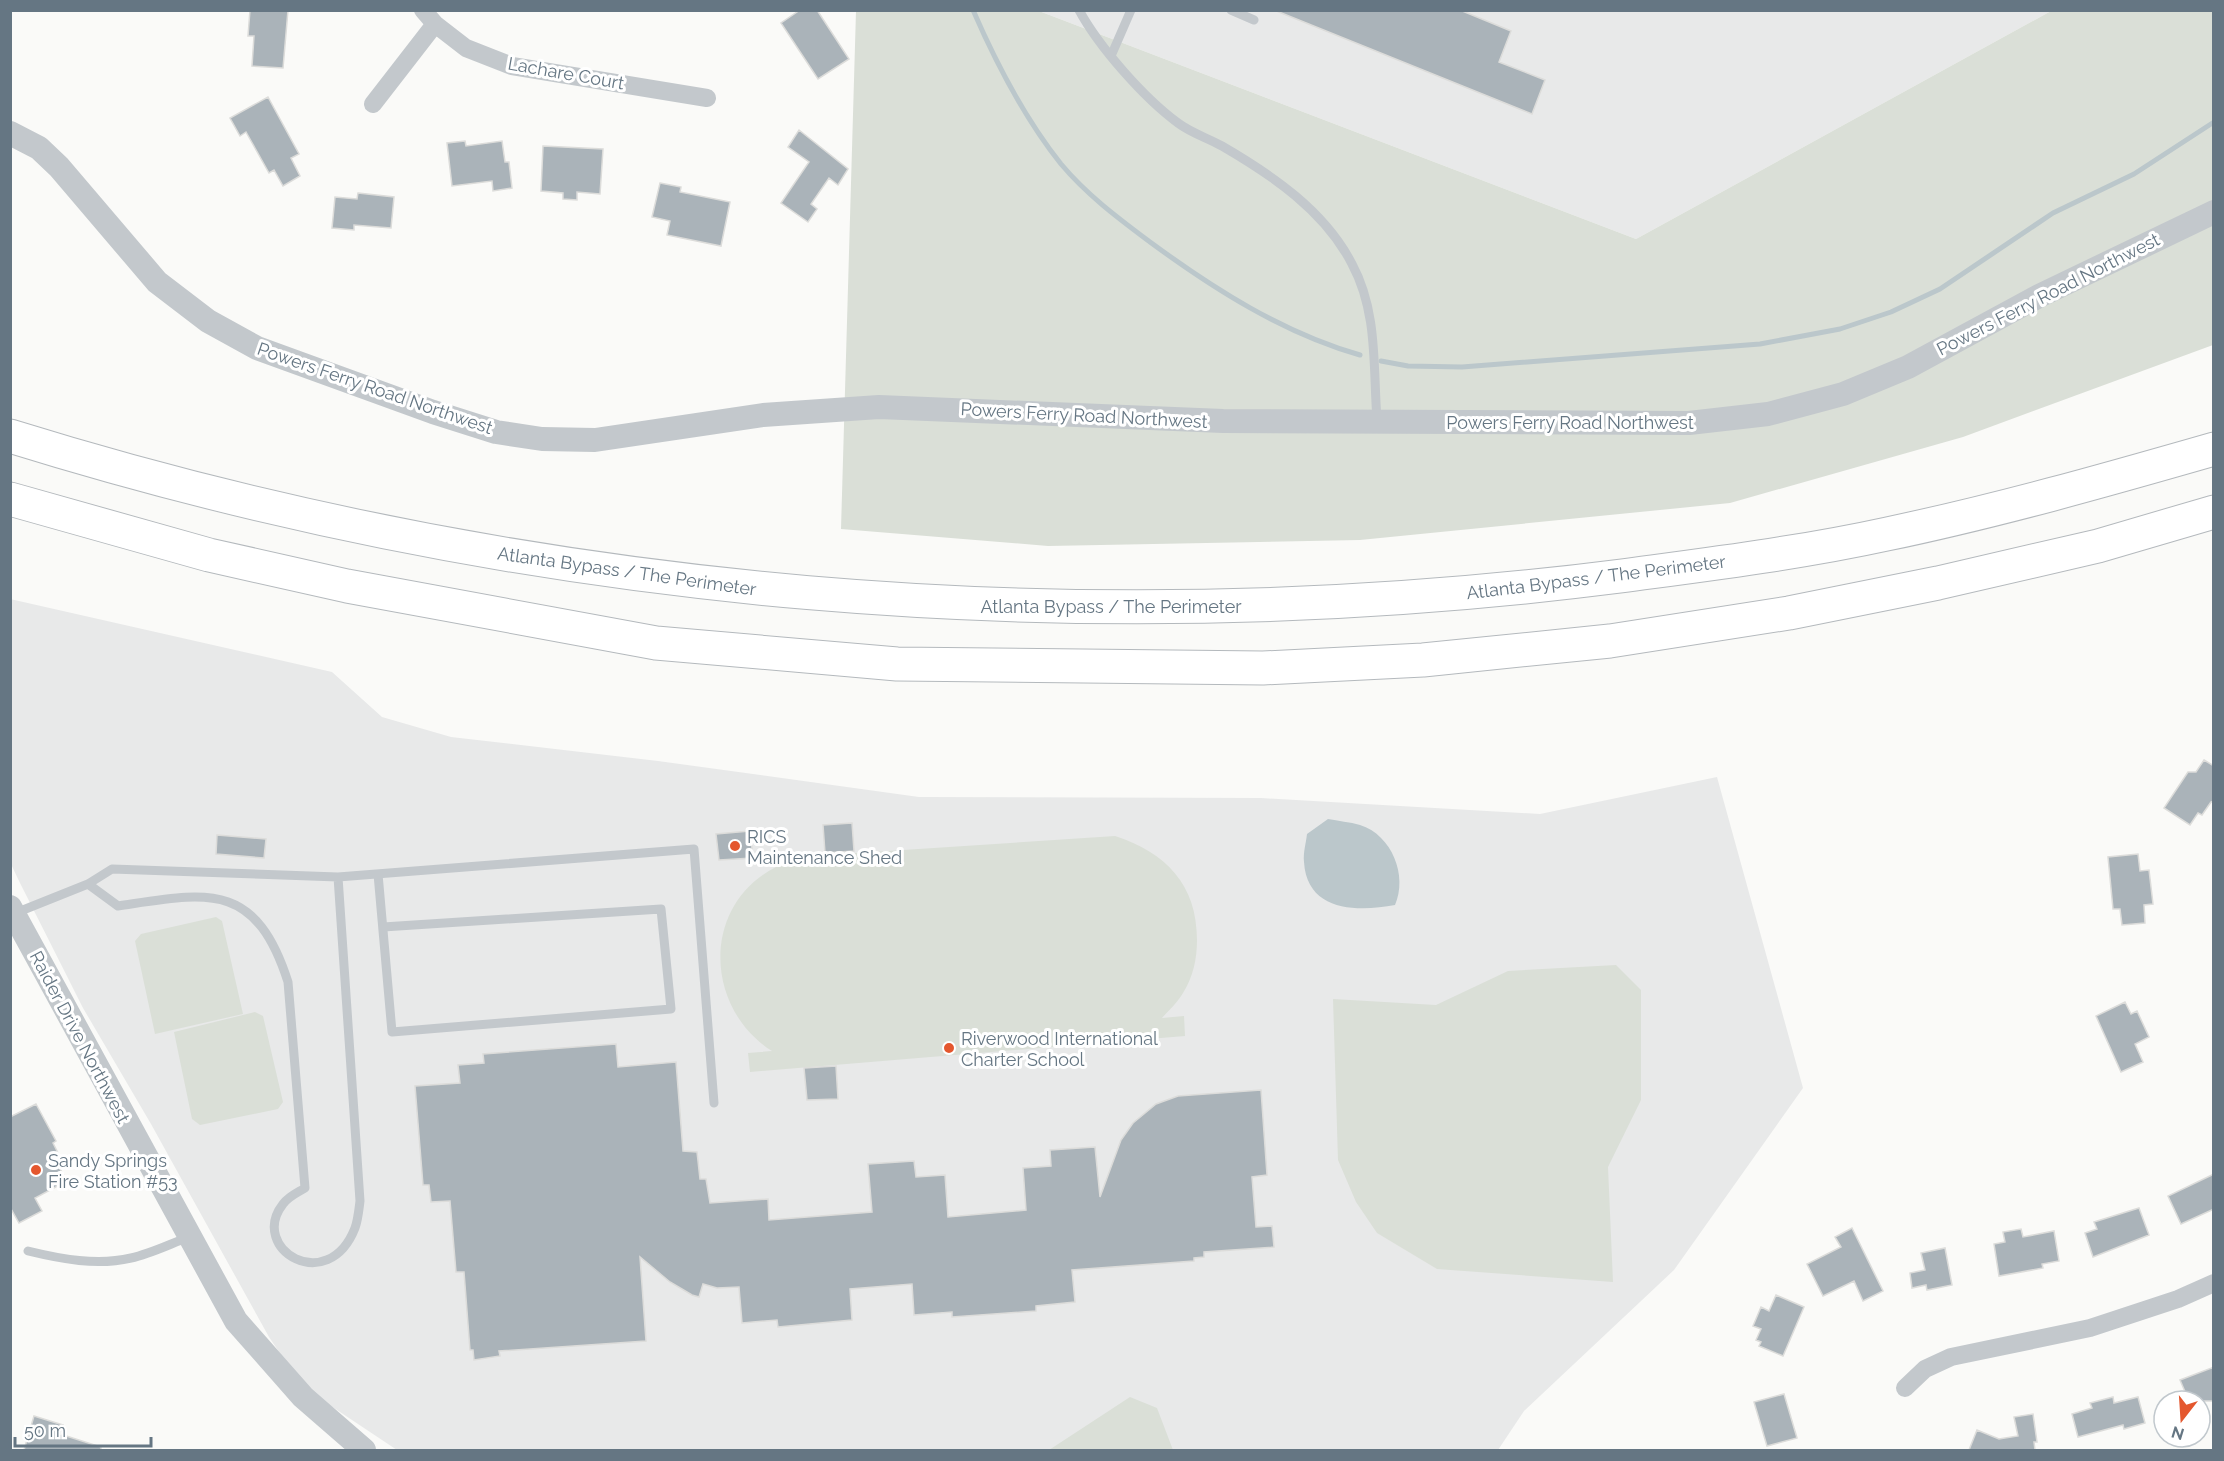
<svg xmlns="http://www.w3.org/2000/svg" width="2224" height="1461" viewBox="0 0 2224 1461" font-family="Raleway,sans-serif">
	<rect width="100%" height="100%" fill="#fafaf8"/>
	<path fill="#e8e9e9" d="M1039,11h1012l-415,228z
		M10,599l322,73 50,45 69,20 207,24 261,36 342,1 279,16 177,-37 86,311 -129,182 -150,141 -26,39h-1101l-75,-50 -28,-26 -25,-37 -118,-213 -68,-116 -63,-125 -10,-21z"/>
	<path fill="#dadfd7" d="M856,11h183l597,228 415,-228h162v334l-250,92 -233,66 -370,37 -312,6 -207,-17z
		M1115,836c51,17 82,48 82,104 0,19 -4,37 -14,53 -5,9 -14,17 -21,25l22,-2 1,20 -435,36 -2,-19 24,-2c-68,-43 -71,-146 4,-184 11,-6 23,-8 35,-11z
		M216,917l6,4 21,93 -88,20 -20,-93 6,-7z
		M1616,965l25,25v110l-33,67 5,115 -176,-13 -60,-36 -21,-31 -18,-42 -5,-161 103,6 72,-34z
		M255,1012l8,4 20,86 -5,7 -78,16 -8,-6 -18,-87z
		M1130,1397l27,11 16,42h-124z"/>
	<path fill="#bbc7cb" d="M1328,819c10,2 22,3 32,6 32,10 48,51 35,80 -37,7 -88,7 -91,-43 -1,-9 2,-19 3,-28z"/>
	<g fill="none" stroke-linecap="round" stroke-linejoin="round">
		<path stroke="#bbc7cb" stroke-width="5" d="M973,10c23,53 53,110 88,154 26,31 57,54 89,78 64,47 133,91 210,113
			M1381,361l27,5 54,1 298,-23 80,-15 51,-17 49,-23 113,-76 81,-39 80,-52"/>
	</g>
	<path fill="#aab3b9" stroke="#dcdcda" stroke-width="1.5" d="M250,10h38l-5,58 -31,-2 2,-30h-6z
		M800,10h17l32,49 -31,20 -37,-56z
		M1274,10h186l51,21 -12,31 46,18 -13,34z
		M268,97l31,57 -8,4 9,18 -17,10 -9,-16 -5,3 -23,-41 -6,4 -10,-18z
		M799,130l49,39 -10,16 -9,-7 -18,26 6,5 -9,13 -27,-19 28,-41 -21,-15z
		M465,141l1,5 36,-5 3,21h4l3,26 -19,3 -1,-10 -40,5 -5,-43z
		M543,146l60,3 -3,45 -23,-2v8l-14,-1v-6l-22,-2z
		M660,183l21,4 -1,5 50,10 -9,44 -54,-11 3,-14 -18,-4z
		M358,193l36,4 -3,31 -37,-3v5l-22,-2 3,-31 22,2z
		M2204,760l10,6v35l-3,1 -9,13 -4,-2 -8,12 -26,-17 24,-36h8z
		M852,823l2,28 -29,2 -2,-28z
		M750,831l3,27 -34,2 -3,-26z
		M217,835l49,4 -2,19 -48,-4z
		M2138,854l2,17 9,-1 4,34 -9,1 1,18 -23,2 -2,-16h-7l-5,-52z
		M2125,1002l6,12 6,-3 12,26 -14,7 8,18 -22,10 -25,-56z
		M616,1044l2,23 58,-5 7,89 14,1 3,27h6l4,24 58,-4 1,21 103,-8 -4,-48 46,-3 2,16 29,-2 3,42 78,-7 -3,-42 28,-2 -1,-16 45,-3 5,50 21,-57 12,-17 23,-19 22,-8 83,-6 6,85 -15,2 4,50 16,-1 2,21 -70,5v5l-10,1v3l-122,9 3,32 -39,4v5l-84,6v-5l-38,3 -2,-31 -62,5 2,31 -74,7 -1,-7 -35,3 -3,-36 -22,1 -14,-4 -4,13 -7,-2 -22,-13 -30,-25 6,84 -147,10 1,5 -26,4 -1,-10h-3l-6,-78h-8l-6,-71 -19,1 -2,-17h-6l-8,-99 45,-3 -2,-18 26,-2 -1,-9z
		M836,1066l2,33 -31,1 -3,-32z
		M36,1104l20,37 -3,2 7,14 -5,3 12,21 -32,17 7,13 -23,12 -9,-16v-90z
		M2214,1174v35l-33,15 -13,-28z
		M2139,1208l10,27 -56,22 -8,-24 12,-4 -3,-7z
		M1852,1228l31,63 -20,10 -9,-20 -31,15 -16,-32 34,-17 -6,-10z
		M2021,1229l2,8 31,-6 5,30 -17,3 1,4 -44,8 -5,-32 11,-2 -2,-10z
		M1945,1248l7,37 -25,5 -1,-5 -14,3 -2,-15 15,-3 -4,-17z
		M1776,1295l28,12 -21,49 -24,-10 2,-4 -5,-2 5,-11 -8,-3 8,-19 8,4z
		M2214,1367v34h-25l-9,-21z
		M1784,1394l13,44 -30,8 -13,-44z
		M2113,1397l1,6 24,-6 7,26 -21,6 -1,-4 -45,12 -6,-23 20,-6 -2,-5z
		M2033,1414l4,28h-3l1,8h-66l8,-20 22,9 19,-3 -4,-19z
		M34,1416l29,9 -3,9 41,13v3h-77z"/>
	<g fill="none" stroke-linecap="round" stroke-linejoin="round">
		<defs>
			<path id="motorway" d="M10,436c521,162 1070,209 1611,140 89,-12 179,-23 266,-42 110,-23 219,-54 327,-85
				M10,499l199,56 138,31 309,57 241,21 366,4 160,-8 187,-19 179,-28 149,-30 160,-37 116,-34"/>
		</defs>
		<use href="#motorway" stroke="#b4b9bd" stroke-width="35"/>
		<path stroke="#c3c8cc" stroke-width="9" d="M1079,10c20,37 65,88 99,113 13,10 30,15 44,23 50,29 103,65 130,118 26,48 21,103 25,156
			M1231,10l23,10
			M1111,56l20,-46
			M378,874l14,158 279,-23 -10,-100 -278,18
			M338,877l356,-28 20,254
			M13,914l75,-30 24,-15 226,8 22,324c-1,8 -2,19 -5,27 -27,69 -107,21 -72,-24 6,-8 14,-11 22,-16l-17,-206c-33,-103 -82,-89 -170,-76l-30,-22
			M28,1251c33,8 69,15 103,7 19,-4 39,-14 58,-21"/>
		<path stroke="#c3c8cc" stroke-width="18" d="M423,10l12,14 31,24 46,18 195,32
			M373,104l62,-80
			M1905,1388l20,-19 26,-12 139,-29 88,-29 36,-16"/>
		<path stroke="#c3c8cc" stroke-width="24" d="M10,133l29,15 20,19 98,115 51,39 49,27 176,64 63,20 46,7 53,1 168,-25 116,-8 344,14 466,2 79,-9 75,-20 65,-27 131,-71 175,-84
			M10,907l226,414 67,76 61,53"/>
		<use href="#motorway" stroke="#fff" stroke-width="33"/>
	</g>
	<g fill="#e4572e" stroke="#fff" stroke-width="2">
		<circle cx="735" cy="846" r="6"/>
		<circle cx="949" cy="1048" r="6"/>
		<circle cx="36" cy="1170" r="6"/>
	</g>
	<g text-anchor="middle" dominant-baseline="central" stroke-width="6" stroke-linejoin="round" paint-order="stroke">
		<g font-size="18" fill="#657683" stroke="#fff">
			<text transform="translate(566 73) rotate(10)">Lachare Court</text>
			<text transform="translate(2048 294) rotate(-27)">Powers Ferry Road Northwest</text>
			<text transform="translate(375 388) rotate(19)">Powers Ferry Road Northwest</text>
			<text transform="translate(1084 415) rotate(3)">Powers Ferry Road Northwest</text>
			<text x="1570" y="422">Powers Ferry Road Northwest</text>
			<text transform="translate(627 571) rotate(8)">Atlanta Bypass / The Perimeter</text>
			<text transform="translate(1596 577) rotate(-7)">Atlanta Bypass / The Perimeter</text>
			<text x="1111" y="606">Atlanta Bypass / The Perimeter</text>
			<text transform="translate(80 1037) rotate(62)">Raider Drive Northwest</text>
		</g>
		<g font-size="18" fill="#657683" stroke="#fff" text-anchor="start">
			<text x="747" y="836">RICS<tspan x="747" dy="21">Maintenance Shed</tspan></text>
			<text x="961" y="1038">Riverwood International<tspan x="961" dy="21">Charter School</tspan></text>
			<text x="48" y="1160">Sandy Springs<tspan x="48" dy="21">Fire Station #53</tspan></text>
		</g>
	</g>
	<rect width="2224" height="1461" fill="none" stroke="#657683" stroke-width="24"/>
	<g transform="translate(2182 1419) rotate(197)"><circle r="28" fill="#ffffff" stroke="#c1c8cd" stroke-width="1.5"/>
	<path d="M0-4.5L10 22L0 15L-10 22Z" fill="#e4572e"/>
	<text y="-9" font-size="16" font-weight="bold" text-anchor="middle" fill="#657683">N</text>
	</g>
	<path d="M15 1437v9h136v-9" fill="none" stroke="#657683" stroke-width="3"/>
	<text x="24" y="1437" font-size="18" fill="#657683" stroke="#ffffff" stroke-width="4.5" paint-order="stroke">50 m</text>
</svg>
